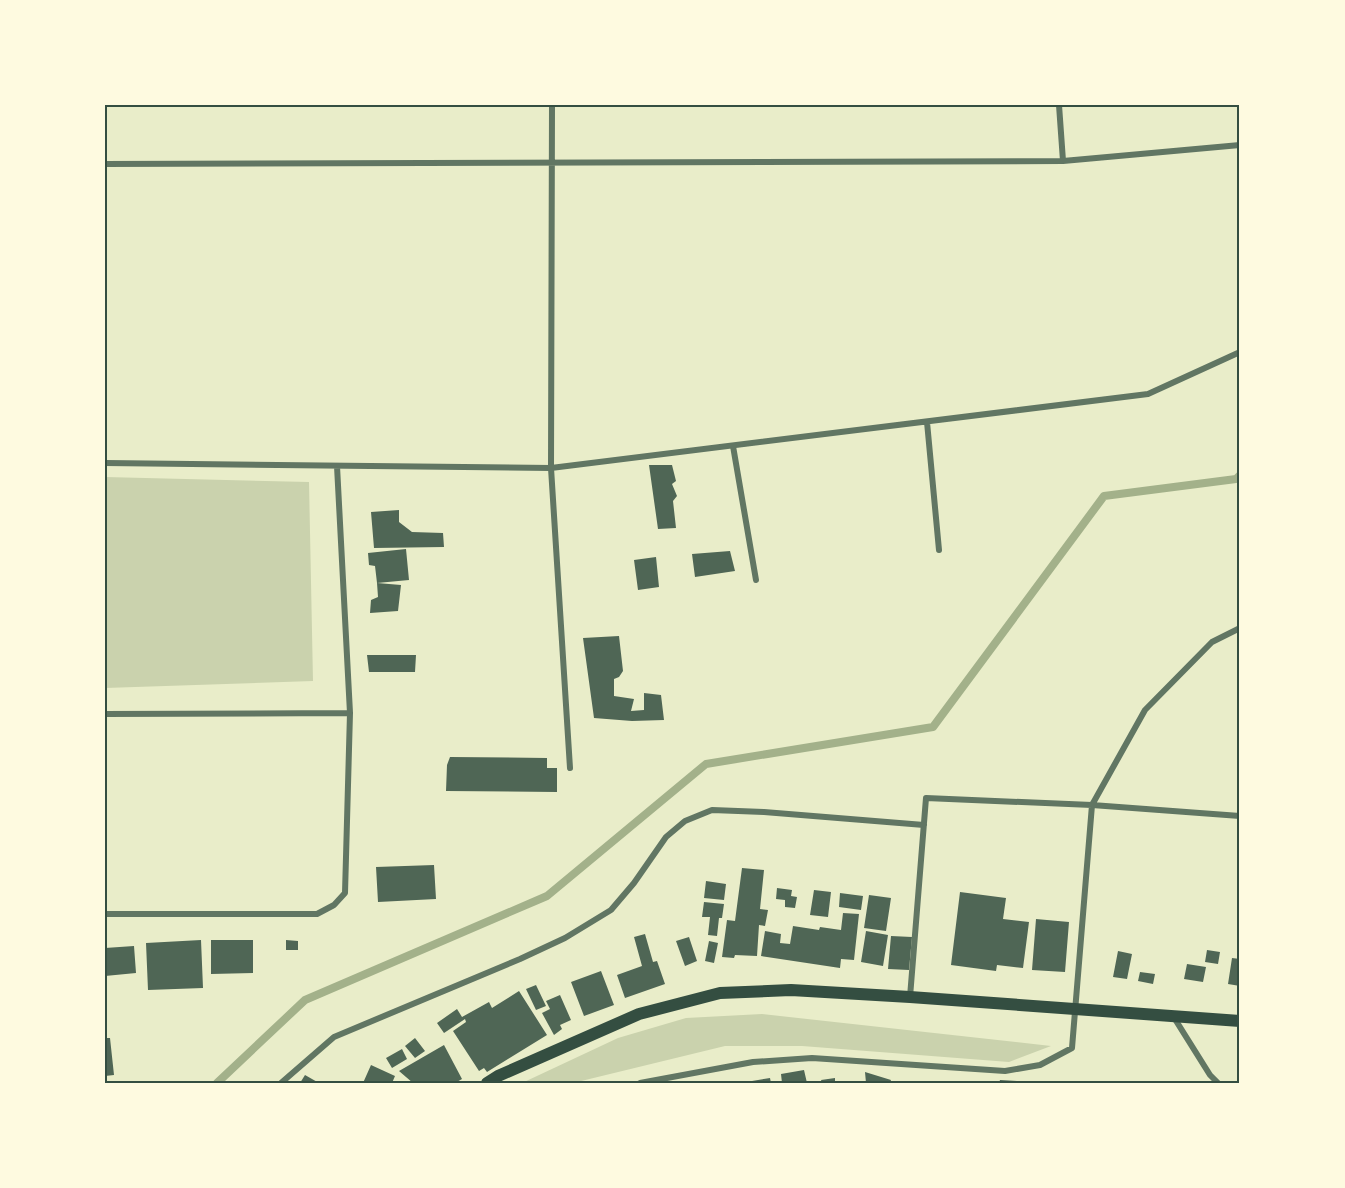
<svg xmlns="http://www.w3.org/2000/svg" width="1345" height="1188" viewBox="0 0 1345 1188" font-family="Inter,sans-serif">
	<rect width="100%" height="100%" fill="#e9edc9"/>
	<path fill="#cad2ad" d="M105,477l204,5 4,199 -208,7z
		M762,1014l289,32 -42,16 -207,-16h-77l-152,37h-51l96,-45 68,-20z"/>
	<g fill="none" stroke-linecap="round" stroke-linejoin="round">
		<path stroke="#a3b18a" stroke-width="8" d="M217,1083l88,-83 242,-104 159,-132 227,-37 171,-231 132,-17 4,-4"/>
	</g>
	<path fill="#4f6655" d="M649,465h23l4,16 -4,3 5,12 -4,5 3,27 -18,1z
		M399,510v12l13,10 31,1 1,14 -70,1 -3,-36z
		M406,549l3,31 -32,3 24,2 -3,26 -28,2 1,-13 7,-3 -1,-14 -2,-17 -6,-1 -1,-12z
		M730,551l5,20 -40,6 -3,-23z
		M656,557l3,30 -21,3 -4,-30z
		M619,636l4,35 -4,6 -5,2v17l20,3 -3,12 13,-1v-17l17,2 3,25 -32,1 -38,-3 -11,-80z
		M367,655h49l-1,17h-46z
		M450,757l97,1v10h10v24l-111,-1 1,-26z
		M434,865l2,34 -58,3 -2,-35z
		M742,868l22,2 -4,39 8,1 -3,16 -6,-1 -2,31 -22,-1 -1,3 -12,-1 5,-37 8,1z
		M706,881l20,3 -2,16 -20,-2z
		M777,888l15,2 -1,6 6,1 -2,11 -10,-1v-7l-9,-1z
		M814,890l17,2 -3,25 -18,-2z
		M960,892l46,6 -3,21 26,3 -6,46 -26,-3 -1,6 -45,-6z
		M840,893l23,3 -2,14 -22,-3z
		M869,895l22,3 -5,33 -22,-3z
		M704,902l20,2 -2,14h-3l-2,18 -9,-1 2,-18h-8z
		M843,913l16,1 -5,46 -13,-1 -1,9 -79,-12 4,-25 16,3 -1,9 10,1 3,-18 26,4 1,-3 21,3z
		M1036,919l33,3 -4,50 -33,-2z
		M866,931l22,4 -5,31 -22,-4z
		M645,934l8,28 4,-1 8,23 -40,14 -8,-23 25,-9 -8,-29z
		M891,936l21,1 -3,33 -21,-1z
		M689,937l8,24 -12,5 -9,-25z
		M201,940l2,48 -55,2 -2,-47z
		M211,940h42v33l-42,1z
		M286,940l12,1v9h-12z
		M709,941l9,2 -4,20 -9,-2z
		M134,946l2,27 -31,3v-28z
		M1207,950l13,2 -2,12 -13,-2z
		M1118,951l14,3 -5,25 -14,-2z
		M1232,958l8,1v27l-12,-2z
		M1187,964l19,3 -3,15 -19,-3z
		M601,971l13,34 -30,11 -13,-34z
		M1140,972l15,2 -2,10 -15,-3z
		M536,985l10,21 -10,4 -10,-21z
		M519,991l28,44 -60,37 -3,-4 -5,3 -26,-40 13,-9 -1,-3 -21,14 -7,-10 20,-14 5,8 27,-15 3,6z
		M560,995l11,25 -11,5 2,4 -8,6 -12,-22 8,-4 -4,-8z
		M105,1038h5l4,37 -9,1z
		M415,1038l10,13 -10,7 -10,-12z
		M444,1045l18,34 -7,4h-42l-14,-12z
		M402,1049l5,10 -15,9 -6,-10z
		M371,1065l24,11 -3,7h-29z
		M804,1070l3,13h-25l-1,-9z
		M865,1072l26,8 -1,3h-24z
		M305,1075l14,8h-19z
		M770,1078l1,5h-24l-1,-1z
		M835,1078v5h-13l-1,-3z
		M1000,1080l17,1v2h-18z"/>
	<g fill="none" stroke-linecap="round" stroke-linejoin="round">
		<path stroke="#617663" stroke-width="6" d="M552,105l-1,363 19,300
			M1059,105l4,56
			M105,164l958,-3 177,-16
			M927,422l12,128
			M733,446l23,134
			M105,463l446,5 597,-74 92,-42
			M105,714l245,-1
			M105,914h212l17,-9 11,-12 5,-180 -13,-247
			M910,997l16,-199 166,7 148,11
			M1173,1016l37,59 8,8
			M281,1083l53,-46 186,-78 45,-21 46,-28 23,-27 32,-46 19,-16 27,-11 52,2 160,13
			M640,1083l113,-21 59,-4 193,13 35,-6 32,-17 20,-243 53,-95 67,-68 28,-14"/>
		<path stroke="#344e41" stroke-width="12" d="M487,1083l11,-7 141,-62 81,-21 71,-3 119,7 330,24"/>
	</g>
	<rect width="1345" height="1188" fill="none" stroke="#fefae0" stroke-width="213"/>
	<rect x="106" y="106" width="1132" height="976" fill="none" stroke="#344e41" stroke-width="2"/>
</svg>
